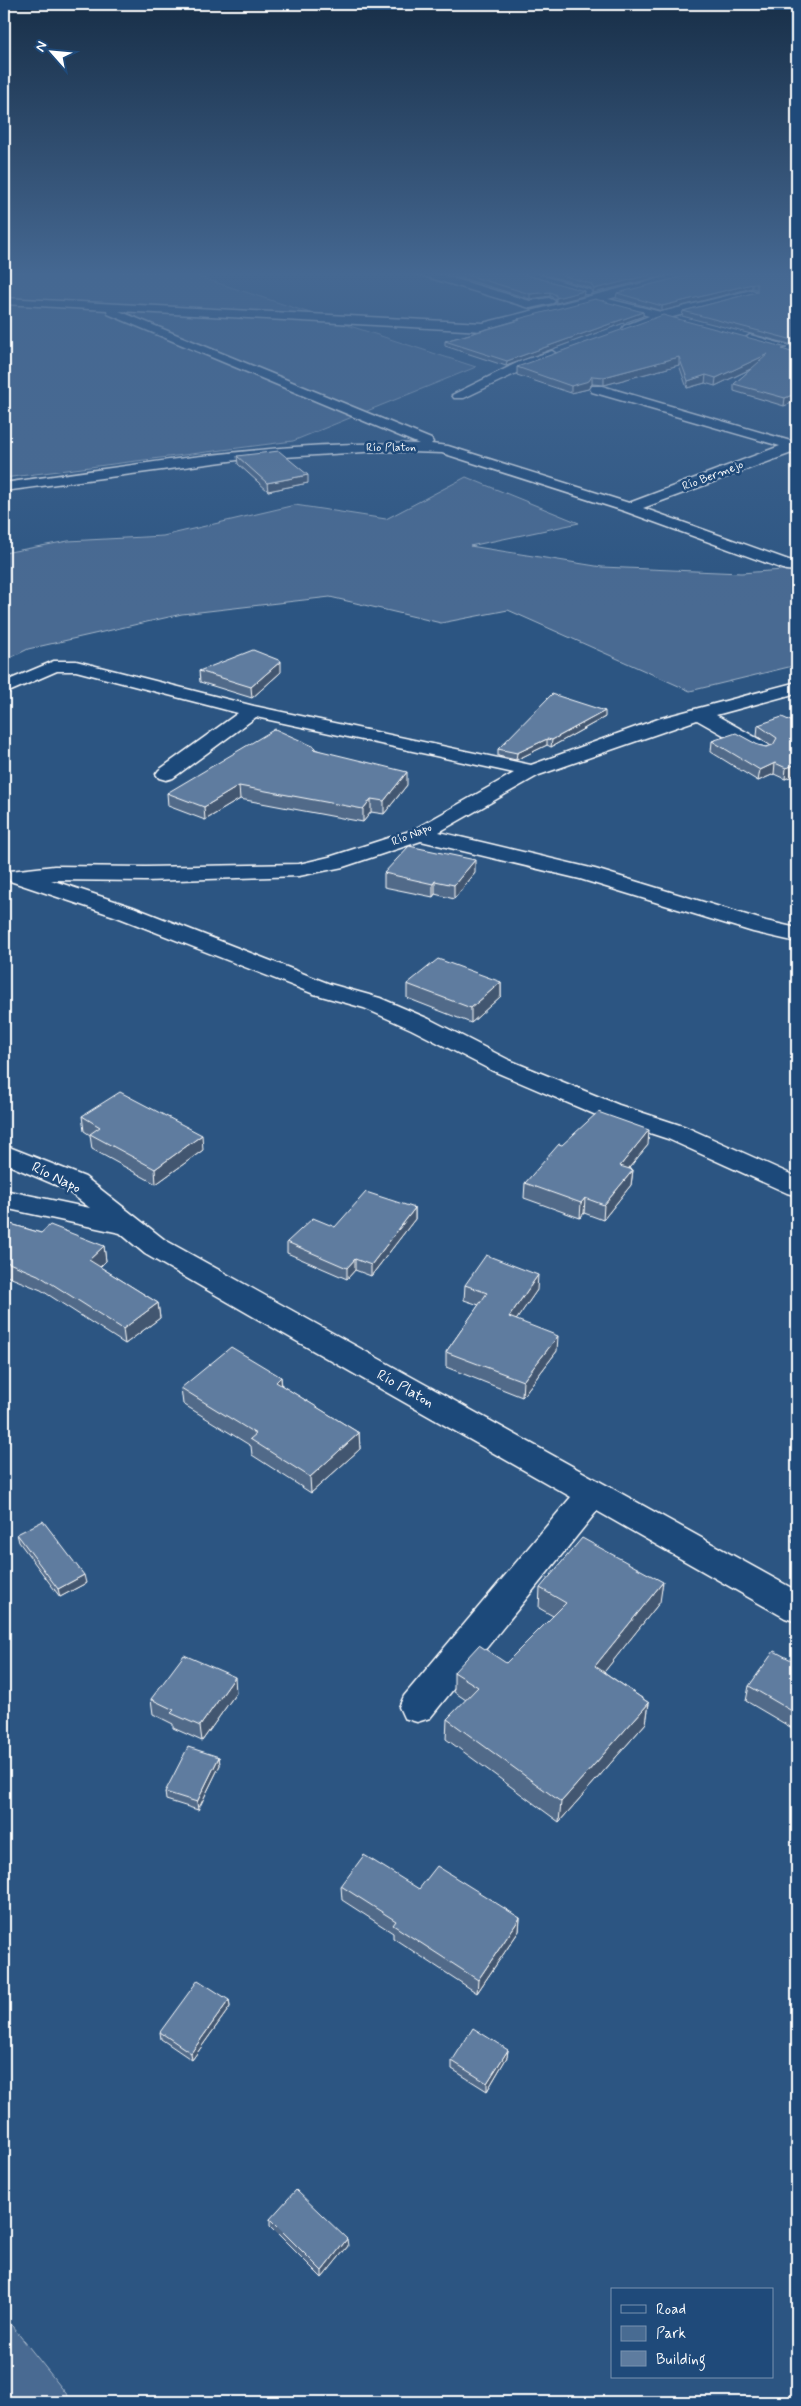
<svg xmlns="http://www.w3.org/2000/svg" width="801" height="2406" viewBox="0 0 801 2406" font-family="Mynerve,sans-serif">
	<rect width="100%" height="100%" fill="#2c5582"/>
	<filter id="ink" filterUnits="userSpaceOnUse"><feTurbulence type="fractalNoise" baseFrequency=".02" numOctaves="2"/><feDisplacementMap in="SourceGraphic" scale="10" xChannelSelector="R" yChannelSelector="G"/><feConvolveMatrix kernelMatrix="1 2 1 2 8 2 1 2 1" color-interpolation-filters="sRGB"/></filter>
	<g filter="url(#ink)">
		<path fill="#486b92" stroke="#a4b5c8" d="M4,272h180l292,95 -183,74 -289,37z
			M466,477l113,46 -109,23 132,21 139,6 56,-4v96l-107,26 -182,-81 -67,13 -111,-26 -148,17 -154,35 -24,12v-108l64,-12 95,-5 132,-31 91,14z
			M4,2316l69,86h-69z"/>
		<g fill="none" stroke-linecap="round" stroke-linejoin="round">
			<defs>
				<path id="minor" d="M415,272h17l98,29 19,-3 6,3 -2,2 -23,5 -113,-34z
					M512,272h18l60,18 2,2 -2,2h-8l-68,-20z
					M686,272h19l-2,2 -95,25 53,13 91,-22 6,3 -2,2 -91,24 -37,14 -4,-1 -2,-3 2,-3 25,-10 -45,-12v-4l-121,31 -364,-20 312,128 2,3 -2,2 17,2 181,57 151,-57 -188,-54 -2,-3 2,-3h10l192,56 3,-1v10l-154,57 154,55v8l-11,-1 -162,-59 -182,-58 -62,-2 -143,9 -233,31v-8c137,-19 276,-43 415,-39l-311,-130 -1,-4 -103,-6v-6l479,25z
					M775,272l22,1v6l-20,-5z
					M750,335l47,13v8l-51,-14 -2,-3z
					M552,351l6,4 -2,3 -27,9 -65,31h-10l-2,-3 69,-34z
					M54,661h22l178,45 277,59 130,-47 136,-36v11l-81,22 55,31 3,4 -3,4 -7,2 -7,-2 -60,-34 -158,55 -100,57 156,37 171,52 31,7v14l-44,-10 -173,-53 -159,-38 -78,26 -44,9 -153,5 -95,-1 82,27 197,77 50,14 49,21 80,41 110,45 67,22 111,50v19l-10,-3 -119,-54 -67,-22 -110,-47 -80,-41 -47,-21 -50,-14 -197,-77 -107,-36 -3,-5 3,-5 44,-5 92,1 153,-3 30,-7 84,-27 101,-57 -258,-56 -83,61 -7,2 -7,-2 -3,-4 3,-4 79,-57 -162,-42h-19l-53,23v-12z
					M4,1145l81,32 80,63 632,351v31l-12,-4 -188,-107 -167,207 -13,4 -13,-4 -5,-11 5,-11 167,-199 -317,-180 -109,-63 -25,-21 -116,-25v-18l86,18 -25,-19 -61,-26z"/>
			</defs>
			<use href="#minor" stroke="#fff" stroke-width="3"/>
			<use href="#minor" fill="#1f4a7a" fill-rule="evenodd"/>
		</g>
		<path fill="#516b89" stroke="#fff" d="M442,272h74l68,19 -1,5 -27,7v-4l-6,-3 -20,3z
			M536,272h143l-86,21 -2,-5z
			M797,276v70l-115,-30 1,-5 73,-19v-3l-4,-1 -90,23 -46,-13 1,-5z
			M643,312v4l-137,50 -61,-20v-5l73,-21v-1z
			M787,351l10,3 -13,52 -50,-15v-7l17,-15 -36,17 -10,-3 -18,5 -8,-23 -75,20 -12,-1 -4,5 -17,4 -54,-18v-8z
			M237,456l71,27 -40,8 -30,-27z
			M199,671l82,1 -29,26 -52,-16z
			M605,717l-54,30 -4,-2 -31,15 -18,-4v-7z
			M797,721v53l-12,5 -11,-5 -16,7 -47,-29 1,-11 46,4 8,2 5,-1 -14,-10 1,-11 35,-3z
			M315,747v2l92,36 -23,29 -13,-2 -8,10 -123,-23 -35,21 -37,-14 -1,-13z
			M384,873h91l-21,26 -19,-5 -2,3 -49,-10z
			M501,982v14l-30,27 -64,-25v-14z
			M82,1116l121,34 -47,34 -64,-35 -2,-14 -6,-4z
			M562,1145h86l-19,23 4,2 -2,15 -28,35 -19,-7 -4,5 -56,-20 1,-15z
			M415,1208v11l-44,57 -16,-6 -8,9 -60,-26v-11l48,-15z
			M4,1222l37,11 63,13 2,15 -6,6 58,36 2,15 -35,26 -84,-54 -37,-15z
			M465,1285l72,5 -21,30 41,31 -35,46 -76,-30v-15l33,-47 -15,-5z
			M281,1377l1,9 77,47 1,16 -49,44 -59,-38 -1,-9 -68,-42 -2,-16z
			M797,1525v20l-5,-3 3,-13z
			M17,1534l69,49 -26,14 -41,-55z
			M540,1588l120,14 -56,70 45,31 -3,20 -87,99 -113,-83 1,-20 19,-19 -12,-8v-20l52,-9 47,-47 -14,-8z
			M797,1663v68l-51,-30 3,-15z
			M236,1693l-34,48 -29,-13v-4l-20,-10 -2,-15z
			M219,1757l1,8 -22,45 -32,-10 -1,-8z
			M341,1886l78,3 101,29 -1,13 -42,62 -84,-55v-5l-51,-33z
			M229,2000l1,7 -38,53 -31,-21 -1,-7z
			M508,2050l-1,7 -20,34 -35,-22v-8z
			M270,2219l78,27 -26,32 -52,-52z"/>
		<path fill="#42576f" stroke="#fff" d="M661,272h18l-86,21 1,-4z
			M752,284v4l-90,23v-5z
			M584,291l-1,5 -27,7v-5z
			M550,292v4l-20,3v-5z
			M643,312v4l-137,50 1,-5z
			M768,354l-1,7 -52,25 1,-8z
			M679,357v8l-75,20v-8z
			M706,375l-1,8 -18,5 1,-7z
			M592,376v8l-4,5 -17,4v-7z
			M797,393v8l-13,5 1,-8z
			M308,475v8l-40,8 -1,-8z
			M281,661v11l-29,26 -1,-11z
			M605,711v6l-54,30 1,-7z
			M547,739v6l-31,15 1,-7z
			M775,763l-1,11 -16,7 2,-11z
			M797,764v10l-12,5 1,-11z
			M407,772v13l-23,29v-13z
			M239,786l1,13 -35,21 -1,-13z
			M371,799v13l-8,10v-13z
			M475,860v13l-21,26v-14z
			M435,881v13l-2,3v-13z
			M501,982v14l-30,27v-15z
			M649,1130l-1,15 -29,35 1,-14z
			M202,1135l1,15 -47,34 -1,-15z
			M633,1170l-2,15 -28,35 1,-15z
			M585,1198l-1,15 -4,5 1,-15z
			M415,1208v11l-44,57v-11z
			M104,1246l2,15 -14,14 -3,-15z
			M355,1259v11l-8,9v-11z
			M538,1275l-1,15 -29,42 1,-15z
			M158,1303l2,15 -35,26 -2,-15z
			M558,1336l-1,15 -35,46 1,-16z
			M281,1377l1,16 -6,-11z
			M359,1433l1,16 -49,44 -1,-16z
			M84,1575l2,8 -26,14 -2,-8z
			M663,1582l-3,20 -67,84 2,-20z
			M235,1677l1,16 -34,48 -2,-15z
			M649,1703l-3,20 -87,99 2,-20z
			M219,1757l1,8 -22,45 -1,-8z
			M520,1918l-1,13 -42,62 1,-13z
			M229,2000l1,7 -38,53 -1,-7z
			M508,2050l-1,7 -20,34v-8z
			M347,2239l1,7 -26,32v-7z"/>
		<path fill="#5e7c9f" stroke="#fff" d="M457,272h59l68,19 -28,7v-3l-6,-3 -20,2z
			M552,272h109l-67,17 -3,-5z
			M701,272h79l17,4v65l-114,-30 74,-19v-8h-5l-90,22 -45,-13z
			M595,299l48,13 -136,49 -62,-20 75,-21 -2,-1z
			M663,315l124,33 -5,1 15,5v39l-12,5 -51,-14 34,-30 -52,24 -10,-3 -18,6 -9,-24 -75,20 -12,-1 -3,5 -18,5 -54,-19z
			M279,451l29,24 -41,8 -30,-27z
			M253,650l28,11 -30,26 -52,-16z
			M552,694l53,17 -53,29 -5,-1 -30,14 -19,-4z
			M782,717l11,5 4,-1v43l-11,4 -11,-5 -15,7 -48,-29 24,-8 22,12 8,2 7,-2 4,-7 -19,-13z
			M275,729l40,18 -2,2 94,23 -23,29 -13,-2 -8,10 -124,-23 -35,21 -37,-14z
			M409,846l66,14 -21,25 -19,-4 -2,3 -49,-11z
			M438,959l63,23 -30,26 -64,-24z
			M120,1092l82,43 -47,34 -65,-35 10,-7 -18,-11z
			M598,1112l51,18 -29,36 13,4 -29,35 -19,-7 -4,5 -56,-20 34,-39 3,1z
			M366,1192l49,16 -44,57 -16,-6 -8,9 -60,-26 26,-24 22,9z
			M4,1222l37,11 9,-8 54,21 -15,14 69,43 -35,26 -85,-54 -34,-14z
			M486,1255l52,20 -29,42 49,19 -35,45 -77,-29 41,-59 -22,-8z
			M231,1347l50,30 -5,5 83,51 -49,44 -60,-38 6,-5 -75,-46z
			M43,1521l41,54 -26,14 -41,-55z
			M582,1538l81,44 -68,84 54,37 -88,99 -114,-83 31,-32 -24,-15 25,-27 27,18 60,-60 -26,-15z
			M774,1651l23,12v51l-48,-28z
			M184,1655l51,22 -35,49 -29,-13 3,-3 -23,-11z
			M188,1747l31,10 -22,45 -32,-10z
			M364,1855l55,34 18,-23 83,52 -42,62 -85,-55 3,-4 -55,-35z
			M198,1980l31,20 -38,53 -31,-21z
			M473,2028l35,22 -21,33 -35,-22z
			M296,2190l51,49 -25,32 -52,-52z"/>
	</g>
	<linearGradient id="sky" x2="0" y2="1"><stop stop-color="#182f48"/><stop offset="0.45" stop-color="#456892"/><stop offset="1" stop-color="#456892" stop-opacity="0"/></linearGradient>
	<rect width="801" height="609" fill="url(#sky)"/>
	<g text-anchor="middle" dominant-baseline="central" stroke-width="5" stroke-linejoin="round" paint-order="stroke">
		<g font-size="12" fill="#fff" stroke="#1f4a7a">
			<text x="391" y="448">Río Platon</text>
			<text transform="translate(713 476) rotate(-21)">Río Bermejo</text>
			<text transform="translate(412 835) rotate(-22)">Río Napo</text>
		</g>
		<g font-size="15" fill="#fff" stroke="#1f4a7a">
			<text transform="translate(56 1178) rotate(26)">Río Napo</text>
			<text transform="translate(405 1389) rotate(29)">Río Platon</text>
		</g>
	</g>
	<rect width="801" height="2406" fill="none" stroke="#1f4a7a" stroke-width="20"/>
	<rect x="10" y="10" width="781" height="2386" fill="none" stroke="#fff" stroke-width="2" filter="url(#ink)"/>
	<rect x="611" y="2288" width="162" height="90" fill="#1f4a7a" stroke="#7992af"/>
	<rect x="621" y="2305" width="25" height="8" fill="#1f4a7a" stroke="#7992af"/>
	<text x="656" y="2314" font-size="15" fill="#ffffff">Road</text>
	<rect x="621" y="2326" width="25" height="15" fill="#486b92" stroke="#7992af"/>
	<text x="656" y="2338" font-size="15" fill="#ffffff">Park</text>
	<rect x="621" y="2351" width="25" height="15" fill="#5e7c9f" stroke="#7992af"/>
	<text x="656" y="2364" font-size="15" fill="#ffffff">Building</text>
	<g transform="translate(52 52) rotate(297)" stroke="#1f4a7a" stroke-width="4" paint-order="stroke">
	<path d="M0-4L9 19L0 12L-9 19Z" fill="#ffffff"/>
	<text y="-8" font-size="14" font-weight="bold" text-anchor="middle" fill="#ffffff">N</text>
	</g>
</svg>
